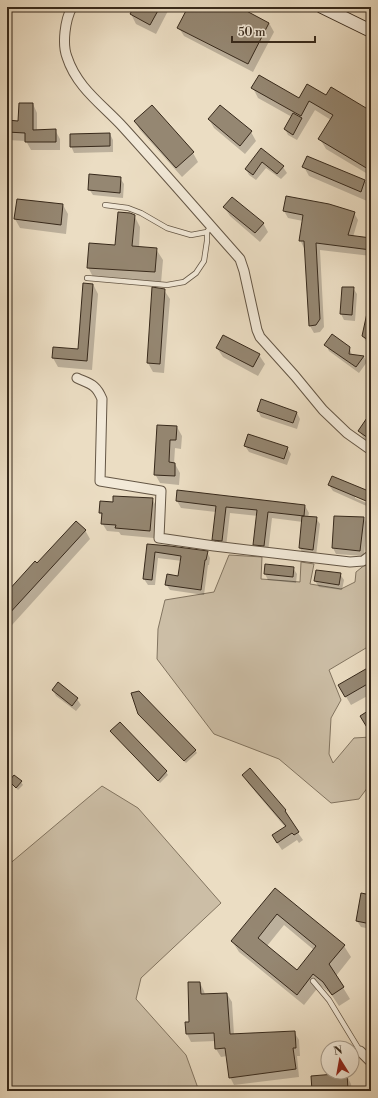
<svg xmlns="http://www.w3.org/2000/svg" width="378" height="1098" viewBox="0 0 378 1098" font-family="'Libre Bodoni',serif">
	<rect width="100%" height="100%" fill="#ebddc3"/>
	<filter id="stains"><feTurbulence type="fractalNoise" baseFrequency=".005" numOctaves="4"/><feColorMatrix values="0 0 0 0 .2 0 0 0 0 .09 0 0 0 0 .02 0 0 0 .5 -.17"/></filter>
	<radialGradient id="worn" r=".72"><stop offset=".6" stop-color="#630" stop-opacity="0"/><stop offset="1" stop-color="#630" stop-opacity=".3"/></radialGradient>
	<path fill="#ccbea6" stroke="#827460" d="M229,555l33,2 -1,22 39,3 1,-20 13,2 -4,20 31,5 14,-7 1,-10 15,-12v85l-42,25 12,30 -10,18 -2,36 4,9 21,-25 17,-1v46l-12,16 -28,4 -52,-44 -65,-25 -57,-75 1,-30 7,-29 49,-8z
		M102,786l36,22 83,95 -80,75 -5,21 50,56 13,36h-192v-225z"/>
	<path fill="#0003" fill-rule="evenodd" d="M135,7h35l-14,27 -20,-10 -5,-10z
		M189,7h48l32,16 5,9 -21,40 -69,-36 -5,-8z
		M253,88l47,11 26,-3 45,16v64l-45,-27 -6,-10 11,-19 -16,-10 -18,30 -9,-5 -3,-6 7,-12 -34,-19z
		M33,104l4,9v18l18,-1 5,9v11h-29l-5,-9 -19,-1v-19l12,1z
		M220,106l31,26 5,9 -11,13 -31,-26 -5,-9z
		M135,121l58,32 5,9 -16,15 -42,-47z
		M110,134l3,6v12l-39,1 -3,-7z
		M261,149l22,18 4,6 -6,6 -15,-11 -10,12 -7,-5 -3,-6z
		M308,157l58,25 5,8 -4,11 -58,-25 -5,-9z
		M120,178l4,6 -1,14 -30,-3 -4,-6z
		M63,205l5,9 -2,20 -46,-6 -5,-9z
		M224,207l39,16 5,9 -8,10 -30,-26z
		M284,211l70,2 4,7 -5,17 18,2v17l-51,-6 4,77 -4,5 -6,1 -4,-7 -5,-78h-1l-4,-8 3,-19 -15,-3z
		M134,215l6,12 -1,21 17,1 7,11 -2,23 -67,-4 -6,-12 28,-21z
		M371,256v36l-5,-7z
		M93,284l5,10 -6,76 -34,-3 -5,-9 1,-10 25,2z
		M353,288l4,6 -2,27 -11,-1 -3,-6z
		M164,290l6,9 -6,74 -11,-1 -5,-9z
		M371,296v50l-4,-3 -4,-7z
		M326,345l23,2 3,8 12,2 3,5 -8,11 -30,-22z
		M217,348l42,7 6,9 -7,12 -35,-19z
		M367,372h4v23z
		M261,401l36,12 3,6 -3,10 -36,-12 -3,-6z
		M371,421v23l-6,-4 -6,-9z
		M158,426l19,1 5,9 -1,13 -6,-1 -1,16h1l5,9 -1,12 -19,-2 -5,-9z
		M245,446l42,2 4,6 -4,11 -38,-13z
		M329,485l42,8v9l-16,-6v2l16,7v3l-38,-17z
		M152,499l5,8 -3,31 -33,-3 -2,-3 -12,-1 -5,-8 1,-5 -3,-5 14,-10z
		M177,501l128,5 4,7 -1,4 8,1 4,6 -4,32 -13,-2 -3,-6 3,-26 -31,-4 -4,34 -10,-1 -4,-7 4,-28 -28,-3 -4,34 -9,-1 -4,-7 3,-27 -35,-4z
		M364,518l3,6 -3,32 -28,-2 -3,-6z
		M85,530l5,9 -78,86 -5,-5v-27l30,-29z
		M148,545l59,7 3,6 -1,7h-1l-4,30 -34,-5 -4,-6 13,-7 3,-16 -24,-3 -3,27h-7l-4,-6z
		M293,568l4,6 -1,9 -28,-3 -3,-6z
		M340,574l4,6 -2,10 -23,-3 -4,-6z
		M371,667v27l-20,11 -12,-20z
		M53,690l24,9 4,6 -5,6 -20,-15z
		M141,716l54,34 2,3 -11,10z
		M120,723l46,49 2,3 -8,8 -47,-49 -2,-3z
		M250,769l36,42 4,8 -1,1 14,20 -4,3 -2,-3 -15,10 -4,-6 -5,-9 12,-8 -37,-44 -5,-8z
		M10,781l11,1 2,3 -5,5z
		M275,889l69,57 7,11 -15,19 14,23 -11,7 -8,-12 -11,-9 -16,20 -65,-53 -7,-11zM284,925l30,25 -17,21 -30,-25z
		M371,896v33l-10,-2 -4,-6z
		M369,947h2v15l-2,-4z
		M200,983l4,8 1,4 22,-1 5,8 2,33 60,-3 5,8 1,16h-3l2,21 -65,8 -4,-8 -3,-21 -6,1 -5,-8v-8l-25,1 -4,-8 3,-11z
		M346,1074l5,10 1,7h-39l-1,-14z"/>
	<path fill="#958772" stroke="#37291b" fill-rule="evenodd" d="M134,7h26l-10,18 -20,-11z
		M188,7h51l30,16 -21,41 -71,-36z
		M259,75l40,23 8,-14 19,11 5,-8 40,24v48l-3,10 -50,-30 15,-24 -24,-14 -8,15 -50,-28z
		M19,103h14v27l23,-1v13h-31v-9l-18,-1v-12l11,1z
		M152,105l42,47 -18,16 -42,-47z
		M220,105l32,26 -12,15 -32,-27z
		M293,113l9,5 -9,17 -9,-6z
		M110,133v13l-40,1v-13z
		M261,148l23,18 -7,8 -15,-12 -9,13 -8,-6z
		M307,156l58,24 -4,12 -59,-25z
		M89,174l32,3 -1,16 -32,-3z
		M286,196l43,8 26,8 -7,23 23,3v12l-55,-7 4,76 -4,6 -7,1 -5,-85h-5l4,-26 -20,-4z
		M232,197l32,26 -9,10 -32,-26z
		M17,199l46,5 -2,21 -47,-6z
		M118,212l12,1 5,2 -3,31 25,2 -2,24 -68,-4 2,-25 26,2z
		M83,283l10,1 -6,77 -35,-3 1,-11 25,2z
		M152,287l13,2 -5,75 -13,-1z
		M342,287h12l-2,28 -12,-1z
		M367,313h4v29l-9,-6z
		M332,334l18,13 -1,7 15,2 -8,11 -32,-22z
		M223,335l37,19 -7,13 -37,-19z
		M261,399l36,13 -4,11 -36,-12z
		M371,412v28l-13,-9z
		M157,425l20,1 -1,14h-6l-1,22 6,1v13l-21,-1z
		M248,434l40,13 -4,12 -40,-13z
		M332,476l39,16v11l-43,-18z
		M177,490l128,15 -1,11 -36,-4 -4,34 -11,-1 4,-35 -31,-3 -4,34 -10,-1 4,-34 -40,-5z
		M113,496l40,2 -3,33 -35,-3 1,-3 -15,-1 1,-11h-3l1,-12 13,1z
		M302,516l15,1 -4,33 -14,-2z
		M334,516l30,1 -4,34 -28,-3z
		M76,521l10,9 -79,86v-24l28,-31 2,2z
		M147,544l23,2 38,5 -2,9h-1l-4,30 -36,-5 2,-11 11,2 3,-20 -26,-4 -3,28 -9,-1z
		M265,564l29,3 -1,10 -29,-3z
		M316,570l25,3 -2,12 -25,-4z
		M371,666v16l-26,15 -7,-12z
		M58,682l20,16 -6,8 -20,-16z
		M139,691l57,59 -12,11 -46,-47 -7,-21z
		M371,709v25l-11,-18z
		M120,722l47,49 -9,10 -48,-50z
		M250,768l36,42 -1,1 14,21 -5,3 -2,-2 -15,10 -5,-8 14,-9 -44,-51z
		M14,775l8,6 -6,7 -7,-7z
		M275,888l70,57 -16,19 15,23 -12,8 -9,-13 -10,-8 -16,21 -66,-54zM277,914l39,32 -19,24 -39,-32z
		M361,893l10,2v29l-15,-3z
		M188,982h12l1,12 26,-1 3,41 65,-3 1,17h-3l3,21 -67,9 -4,-30 -10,1 -1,-16 -28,1 -1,-12h4z
		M347,1073l1,17 -36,1 -1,-15z"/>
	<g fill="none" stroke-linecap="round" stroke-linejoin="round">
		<defs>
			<path id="lane" d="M105,205l23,3 13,5 26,15 24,7 16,-3
				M87,278l80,7 17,-3 12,-9 8,-12 3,-20v-9l4,-6
				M313,981l16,19 31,51"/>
			<path id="street" d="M72,7c-7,13 -10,37 -5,50 10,31 36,48 56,70 40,44 78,88 117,132l4,12 13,59 3,7 35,39 28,34 24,23 24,17
				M77,378c13,6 19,6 25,21l-2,82 61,10 -2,47 55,8 136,16 13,-1 8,-6
				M360,1051l11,11"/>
			<path id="secondary" d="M322,7l49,24"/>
		</defs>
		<use href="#lane" stroke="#645645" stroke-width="6"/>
		<use href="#street" stroke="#645645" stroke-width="11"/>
		<use href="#secondary" stroke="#37291b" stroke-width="14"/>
		<use href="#lane" stroke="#f2e9d8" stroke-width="4.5"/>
		<use href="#street" stroke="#f2e9d8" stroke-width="9"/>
		<use href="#secondary" stroke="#f2e9d8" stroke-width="12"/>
	</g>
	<rect width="378" height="1098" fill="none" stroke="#ebddc3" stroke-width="24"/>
	<rect x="8" y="8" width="362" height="1082" fill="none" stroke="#37291b" stroke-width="2"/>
	<rect x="12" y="12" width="354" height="1074" fill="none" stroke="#37291b"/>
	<g transform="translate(340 1060) rotate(349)"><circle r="19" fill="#f2e9d8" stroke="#a79c8c"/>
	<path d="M0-3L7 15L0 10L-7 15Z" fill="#8f2418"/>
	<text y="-6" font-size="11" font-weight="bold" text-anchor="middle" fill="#37291b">N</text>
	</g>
	<path d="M232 36v6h83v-6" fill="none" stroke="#37291b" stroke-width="2"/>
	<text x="238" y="36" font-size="12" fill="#37291b" stroke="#f2e9d8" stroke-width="3" paint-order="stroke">50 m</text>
	<rect width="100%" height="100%" filter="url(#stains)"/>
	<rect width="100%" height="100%" fill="url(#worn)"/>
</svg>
